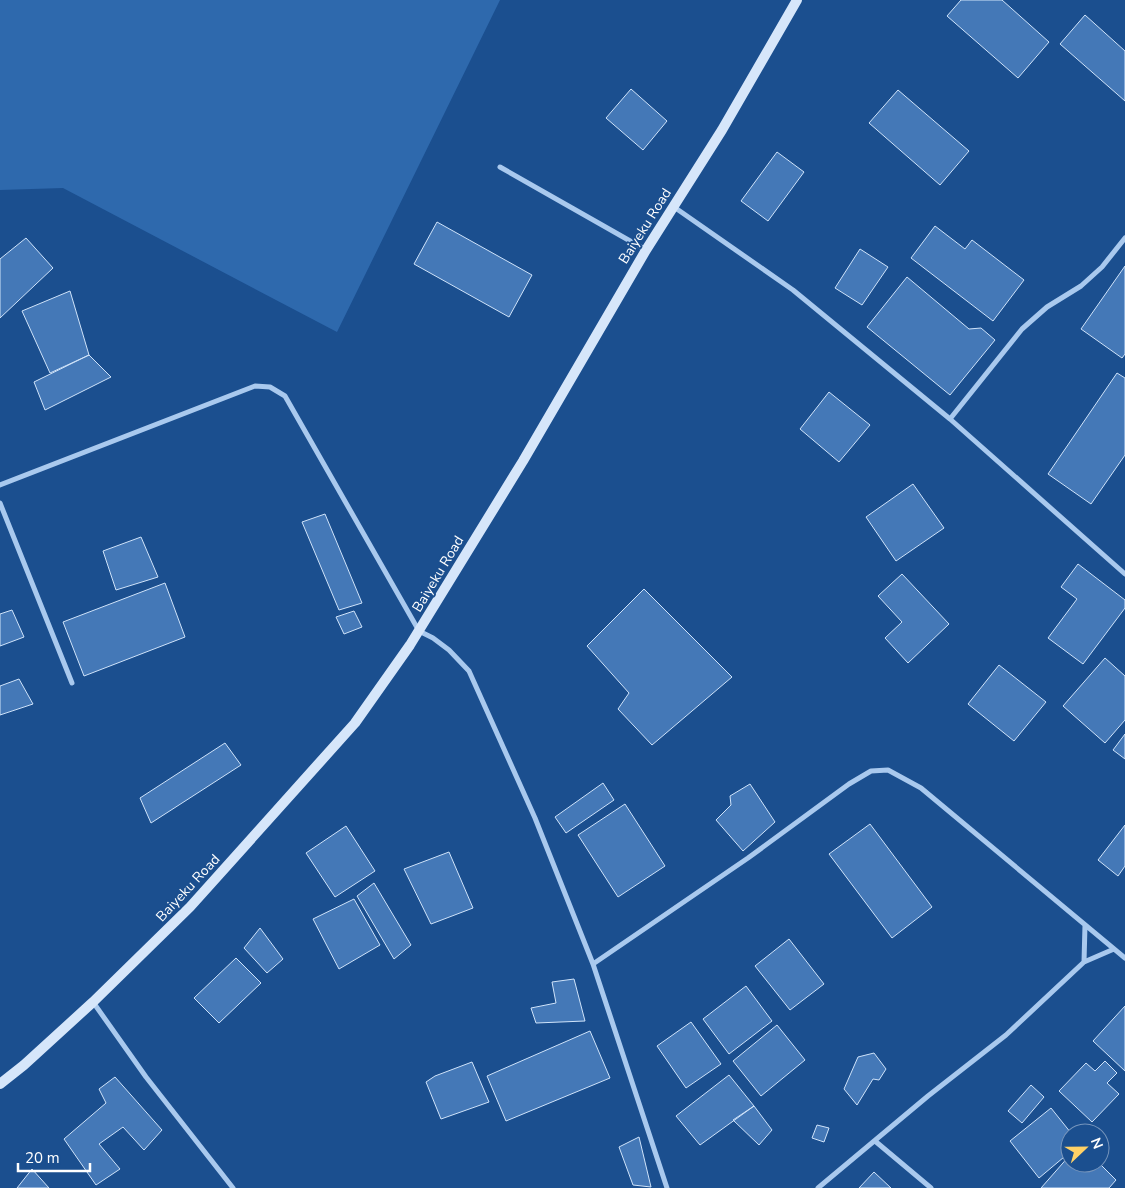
<svg xmlns="http://www.w3.org/2000/svg" width="1125" height="1188" viewBox="0 0 1125 1188" font-family="'Nunito Sans',sans-serif">
	<rect width="100%" height="100%" fill="#1b4f8f"/>
	<path fill="#2e69ad" d="M0,0h500l-163,332 -274,-144 -63,2z"/>
	<path fill="#4478b7" stroke="#cfe3fa" d="M961,0h41l47,42 -31,36 -71,-62z
		M1085,15l40,36v50l-65,-57z
		M631,89l36,32 -24,29 -37,-32z
		M898,90l71,61 -29,34 -71,-62z
		M777,152l27,20 -36,49 -27,-20z
		M437,222l95,53 -23,42 -95,-53z
		M935,226l30,23 7,-9 52,40 -31,41 -82,-63z
		M26,238l27,30 -53,50v-59z
		M860,249l28,18 -26,38 -27,-17z
		M1125,266v88l-3,4 -41,-29z
		M907,277l62,52 12,-1 14,12 -45,55 -83,-68z
		M70,291l19,64 -39,18 -28,-62z
		M89,355l22,22 -66,33 -11,-28z
		M1117,373l8,5v77l-34,49 -43,-30z
		M829,392l41,33 -31,37 -39,-33z
		M913,484l31,44 -48,33 -30,-44z
		M325,514l37,89 -23,7 -37,-88z
		M141,537l17,40 -42,13 -13,-39z
		M1078,564l47,36v8l-42,56 -35,-26 29,-39 -16,-12z
		M902,574l47,50 -41,39 -23,-25 17,-16 -24,-26z
		M165,583l20,54 -101,39 -21,-54z
		M644,589l88,88 -80,68 -34,-36 11,-16 -42,-47z
		M12,610l12,27 -24,9v-32z
		M354,611l8,16 -18,7 -8,-17z
		M1105,658l20,18v44l-20,23 -42,-37z
		M999,665l47,37 -32,39 -46,-37z
		M19,679l14,25 -33,11v-29z
		M1125,734v25l-12,-9z
		M225,743l16,22 -90,58 -11,-25z
		M603,783l11,17 -48,33 -11,-16z
		M750,784l25,38 -32,29 -27,-31 15,-15 -1,-9z
		M625,804l40,62 -47,31 -40,-62z
		M870,824l62,83 -40,31 -63,-84z
		M1125,825v41l-7,10 -20,-16z
		M346,826l29,45 -40,26 -29,-44z
		M449,852l24,56 -42,16 -27,-55z
		M374,883l37,62 -17,14 -37,-63z
		M354,899l26,46 -41,24 -26,-50z
		M260,928l23,31 -16,14 -23,-25z
		M789,939l35,45 -34,26 -35,-44z
		M236,958l25,25 -42,40 -25,-25z
		M574,979l11,42 -49,2 -5,-15 25,-5 -4,-21z
		M746,986l26,35 -43,33 -26,-35z
		M1125,1006v65l-32,-30z
		M691,1022l30,42 -35,24 -29,-42z
		M777,1025l28,35 -44,36 -28,-35z
		M590,1031l20,47 -104,43 -19,-45z
		M874,1053l12,16 -7,11 -6,-1 -16,26 -13,-16 14,-32z
		M1105,1061l12,12 -10,10 12,11 -27,28 -33,-31 27,-28 9,8z
		M472,1062l17,40 -48,17 -15,-37 9,-6z
		M729,1075l25,31 -54,39 -24,-29z
		M115,1077l47,53 -18,20 -21,-23 -24,17 21,25 -24,16 -32,-46 42,-36 -7,-14z
		M1031,1085l13,12 -22,26 -14,-12z
		M754,1106l18,24 -13,15 -26,-25z
		M1051,1108l20,25 -1,19 -31,26 -29,-37z
		M817,1125l12,3 -5,14 -12,-4z
		M639,1137l12,50 -18,-2 -14,-38z
		M1070,1155v8h29l17,17 -7,8h-68z
		M32,1169l17,19h-32z
		M874,1172l17,16h-32z"/>
	<g fill="none" stroke-linecap="round" stroke-linejoin="round">
		<path stroke="#a9c9ee" stroke-width="5" d="M500,167l146,83
			M674,207l119,83 157,129 175,155
			M950,419l72,-90 25,-22 34,-21 21,-19 23,-29
			M0,485l255,-99 15,1 15,9 134,235 14,7 16,12 20,21 66,147 58,146 74,224
			M0,503l72,180
			M1084,962l1,-37
			M593,964l155,-106 101,-74 22,-13 17,-1 33,18 204,170
			M93,1002l53,75 87,111
			M875,1141l56,47
			M818,1188l110,-92 78,-61 78,-73 30,-13"/>
		<path stroke="#d6e6fa" stroke-width="10" d="M0,1084l24,-19 69,-63 97,-95 165,-184 55,-78 113,-184 123,-211 76,-120 75,-130"/>
	</g>
	<g text-anchor="middle" dominant-baseline="central" stroke-width="4" stroke-linejoin="round" paint-order="stroke">
		<g font-size="14" fill="#fff" stroke="#1b4f8f">
			<text transform="translate(645 226) rotate(-58)">Baiyeku Road</text>
			<text transform="translate(438 574) rotate(-59)">Baiyeku Road</text>
			<text transform="translate(188 888) rotate(-47)">Baiyeku Road</text>
		</g>
	</g>
	<g transform="translate(1085 1148) rotate(68)"><circle r="24" fill="#1b4f8f" stroke="#7695bc"/>
	<path d="M0-4L9 19L0 12L-9 19Z" fill="#ffd166"/>
	<text y="-8" font-size="14" font-weight="bold" text-anchor="middle" fill="#ffffff">N</text>
	</g>
	<path d="M18 1163v8h72v-8" fill="none" stroke="#ffffff" stroke-width="2.5"/>
	<text x="25" y="1163" font-size="15" fill="#ffffff" stroke="#1b4f8f" stroke-width="4" paint-order="stroke">20 m</text>
</svg>
